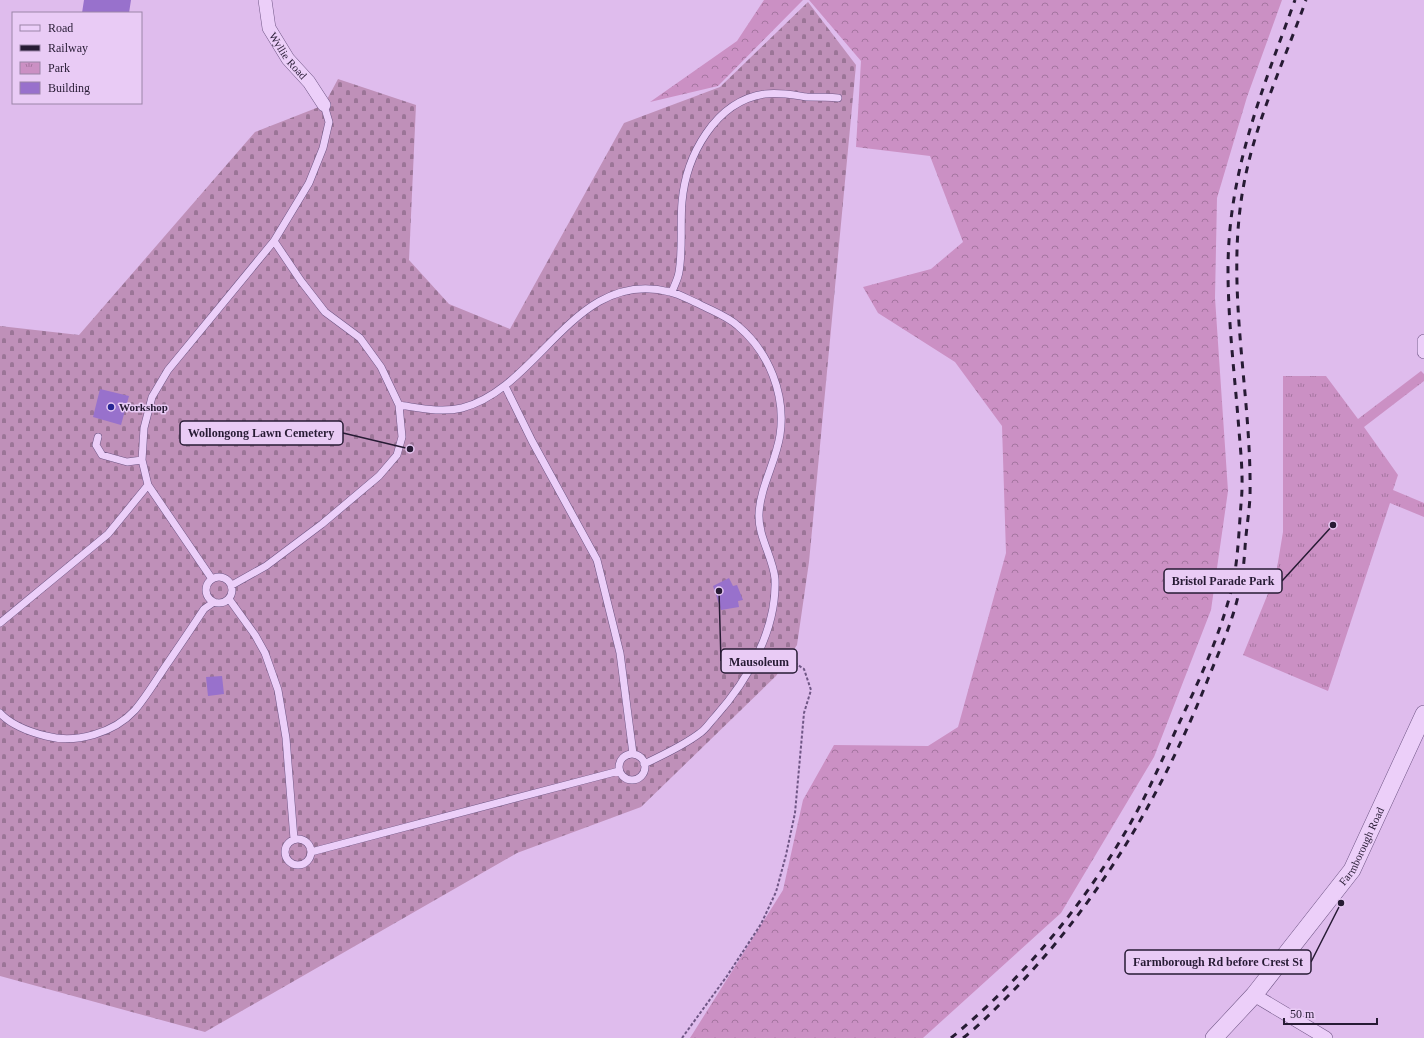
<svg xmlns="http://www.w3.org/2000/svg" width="1424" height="1038" viewBox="0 0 1424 1038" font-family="'Times New Roman',serif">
	<defs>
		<pattern id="forest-crowns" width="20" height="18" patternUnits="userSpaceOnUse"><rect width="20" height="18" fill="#cb90c4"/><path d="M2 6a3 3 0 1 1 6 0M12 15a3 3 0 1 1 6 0" fill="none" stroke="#a575a0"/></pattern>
		<pattern id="cemetery-stones" width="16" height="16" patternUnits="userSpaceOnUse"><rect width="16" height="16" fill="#bf90b9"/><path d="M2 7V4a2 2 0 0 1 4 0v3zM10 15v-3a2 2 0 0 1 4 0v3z" fill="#9b7597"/></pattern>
		<pattern id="park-tufts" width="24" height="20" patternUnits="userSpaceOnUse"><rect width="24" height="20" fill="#cb90c4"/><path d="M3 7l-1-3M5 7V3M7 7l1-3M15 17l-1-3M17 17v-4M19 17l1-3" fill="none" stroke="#a575a0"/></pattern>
	</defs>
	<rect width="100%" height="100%" fill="#dfbced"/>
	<path fill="url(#forest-crowns)" d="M764,0h39l-85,86 -68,16 87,-61z
		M809,0h473l-35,97 -30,101 -2,100 13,193 -17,119 -57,147 -93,156 -138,125h-233l93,-148 20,-90 31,-55 94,1 30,-19 48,-174 -4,-127 -47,-64 -77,-49 -15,-26 68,-18 32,-27 -33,-86 -74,-9 5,-86z"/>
	<path fill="url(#cemetery-stones)" d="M808,2l48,63 -47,497 -12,83 -21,31 -135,131 -124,46 -312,179 -205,-56v-650l79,9 176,-203 69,-27 14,-26 78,26 -7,155 40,44 61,25 114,-206 96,-36z"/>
	<path fill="url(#park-tufts)" d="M1421,371l3,3v7l-60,46 34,48 -5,15 31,13v14l-34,-14 -62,188 -85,-36 33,-81 7,-42v-156h43l32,43z"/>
	<path fill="#9871cc" d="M84,0h47l-2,13h-47z
		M100,389l29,7 -8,29 -28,-8z
		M729,578l4,8 4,-1 6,15 -5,1 1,6 -18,3 -8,-24z
		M222,676l2,18 -16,2 -2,-19z"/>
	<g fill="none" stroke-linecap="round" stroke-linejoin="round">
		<defs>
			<path id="service" d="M672,292c2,-6 6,-13 7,-20 4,-23 1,-47 3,-70 4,-46 33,-101 83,-108 15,-2 28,1 42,3 10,0 21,0 31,1
				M505,386l27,55 65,119 23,93 13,101
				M399,405c21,3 42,8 63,3 78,-20 113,-141 208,-116 10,2 19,8 29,12 13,7 28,12 39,22 31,26 48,69 42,109 -4,27 -20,52 -21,79 -1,23 14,43 16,65 2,51 -27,101 -60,138 -5,5 -9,12 -15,16 -17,13 -37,22 -56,31
				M98,437l-2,8 6,10 25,7 15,-2
				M206 590a13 13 0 1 1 26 0a13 13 0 1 1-26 0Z
				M212,579l-64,-94 -6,-25 2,-32 8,-31 16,-27 106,-129 35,-58 14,-35 6,-26 -5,-17
				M232,585l34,-19 56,-42 57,-48 18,-21 5,-18 -3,-32 -18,-38 -21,-29 -35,-26 -24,-31 -27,-40
				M229,599l26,36 10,18 13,37 8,48 8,101
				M0,623l108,-89 40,-49
				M0,713c11,12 30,19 46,23 30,8 68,-3 89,-26 11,-13 20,-28 30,-43 13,-19 26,-38 39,-58l10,-7
				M619 767a13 13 0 1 1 26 0a13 13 0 1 1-26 0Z
				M285 852a13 13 0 1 1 26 0a13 13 0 1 1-26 0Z
				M311,852l308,-81"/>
			<g id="minor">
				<path id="s1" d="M265,0l4,28 19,31 21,23 15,23"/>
				<path d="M1424,341v11"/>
				<path d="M1254,995l72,43"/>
			</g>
			<g id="tertiary">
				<path id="s2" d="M1214,1038l40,-43 98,-125 72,-156"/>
			</g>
		</defs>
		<use href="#service" stroke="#6f5685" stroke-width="8"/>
		<use href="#minor" stroke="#6f5685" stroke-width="14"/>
		<use href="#tertiary" stroke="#6f5685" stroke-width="18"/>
		<path stroke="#6f5685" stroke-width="2" stroke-dasharray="3 2" stroke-linecap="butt" d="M682,1038l45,-62 34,-52 15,-32 10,-37 9,-42 9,-100 7,-23 -7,-21 -20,-13"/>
		<use href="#service" stroke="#eccff9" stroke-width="7"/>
		<use href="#minor" stroke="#eccff9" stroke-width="13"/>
		<use href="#tertiary" stroke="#eccff9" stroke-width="17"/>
		<path stroke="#271b34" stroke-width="3" stroke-dasharray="7 7" stroke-linecap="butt" d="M951,1038c74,-61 138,-139 184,-223 15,-27 27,-55 40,-83 22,-47 46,-97 58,-149 5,-25 6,-53 8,-79 3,-28 -1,-58 -3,-86 -4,-49 -10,-99 -10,-148 0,-98 34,-179 67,-270
			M963,1038c17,-13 31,-28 46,-43 88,-89 153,-200 199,-316 12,-30 26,-60 32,-92 3,-12 4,-26 5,-39 1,-17 4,-34 5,-51 2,-103 -25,-206 -7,-308 11,-65 41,-127 63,-189"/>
	</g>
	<circle fill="#262694" stroke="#e9cbf5" stroke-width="1.5" cx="111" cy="407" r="4"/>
	<g text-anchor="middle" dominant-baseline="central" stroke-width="3" stroke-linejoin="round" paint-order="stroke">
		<g font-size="11" fill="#271b34" stroke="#e9cbf5">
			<text stroke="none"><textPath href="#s1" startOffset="62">Wyllie Road</textPath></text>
			<text stroke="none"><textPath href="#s2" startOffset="243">Farmborough Road</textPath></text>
		</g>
		<g font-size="11" font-weight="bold" fill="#271b34" stroke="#e9cbf5" text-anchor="start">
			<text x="119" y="407">Workshop</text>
		</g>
	</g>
	<path fill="none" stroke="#271b34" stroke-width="1.5" d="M410 449L343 433M1333 525L1282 581M719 591L721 661M1341 903L1311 962"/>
	<g fill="#271b34" stroke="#e9cbf5" stroke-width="1.5">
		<circle cx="410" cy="449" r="4"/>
		<circle cx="1333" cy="525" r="4"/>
		<circle cx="719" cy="591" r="4"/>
		<circle cx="1341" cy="903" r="4"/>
	</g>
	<g fill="#e9cbf5" stroke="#271b34" stroke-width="1.5">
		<rect x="180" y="421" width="163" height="24" rx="4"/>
		<rect x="1164" y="569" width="118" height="24" rx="4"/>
		<rect x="721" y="649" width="76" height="24" rx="4"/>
		<rect x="1125" y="950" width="186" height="24" rx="4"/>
	</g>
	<g font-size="12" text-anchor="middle" font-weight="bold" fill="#271b34">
		<text x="261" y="437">Wollongong Lawn Cemetery</text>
		<text x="1223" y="585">Bristol Parade Park</text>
		<text x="759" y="666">Mausoleum</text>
		<text x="1218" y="966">Farmborough Rd before Crest St</text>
	</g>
	<rect x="12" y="12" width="130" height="92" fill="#e9cbf5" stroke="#9b85a8"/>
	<rect x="20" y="25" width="20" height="6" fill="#eccff9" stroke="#9b85a8"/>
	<text x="48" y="32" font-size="12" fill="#271b34">Road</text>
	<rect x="20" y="45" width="20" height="6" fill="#271b34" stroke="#9b85a8"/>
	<text x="48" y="52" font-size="12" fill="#271b34">Railway</text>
	<rect x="20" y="62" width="20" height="12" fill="url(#park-tufts)" stroke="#9b85a8"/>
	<text x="48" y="72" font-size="12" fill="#271b34">Park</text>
	<rect x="20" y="82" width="20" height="12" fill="#9871cc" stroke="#9b85a8"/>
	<text x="48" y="92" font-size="12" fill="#271b34">Building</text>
	<path d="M1284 1018v6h93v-6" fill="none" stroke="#271b34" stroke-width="2"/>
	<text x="1290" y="1018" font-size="12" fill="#271b34" stroke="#e9cbf5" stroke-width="3" paint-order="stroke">50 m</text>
</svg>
